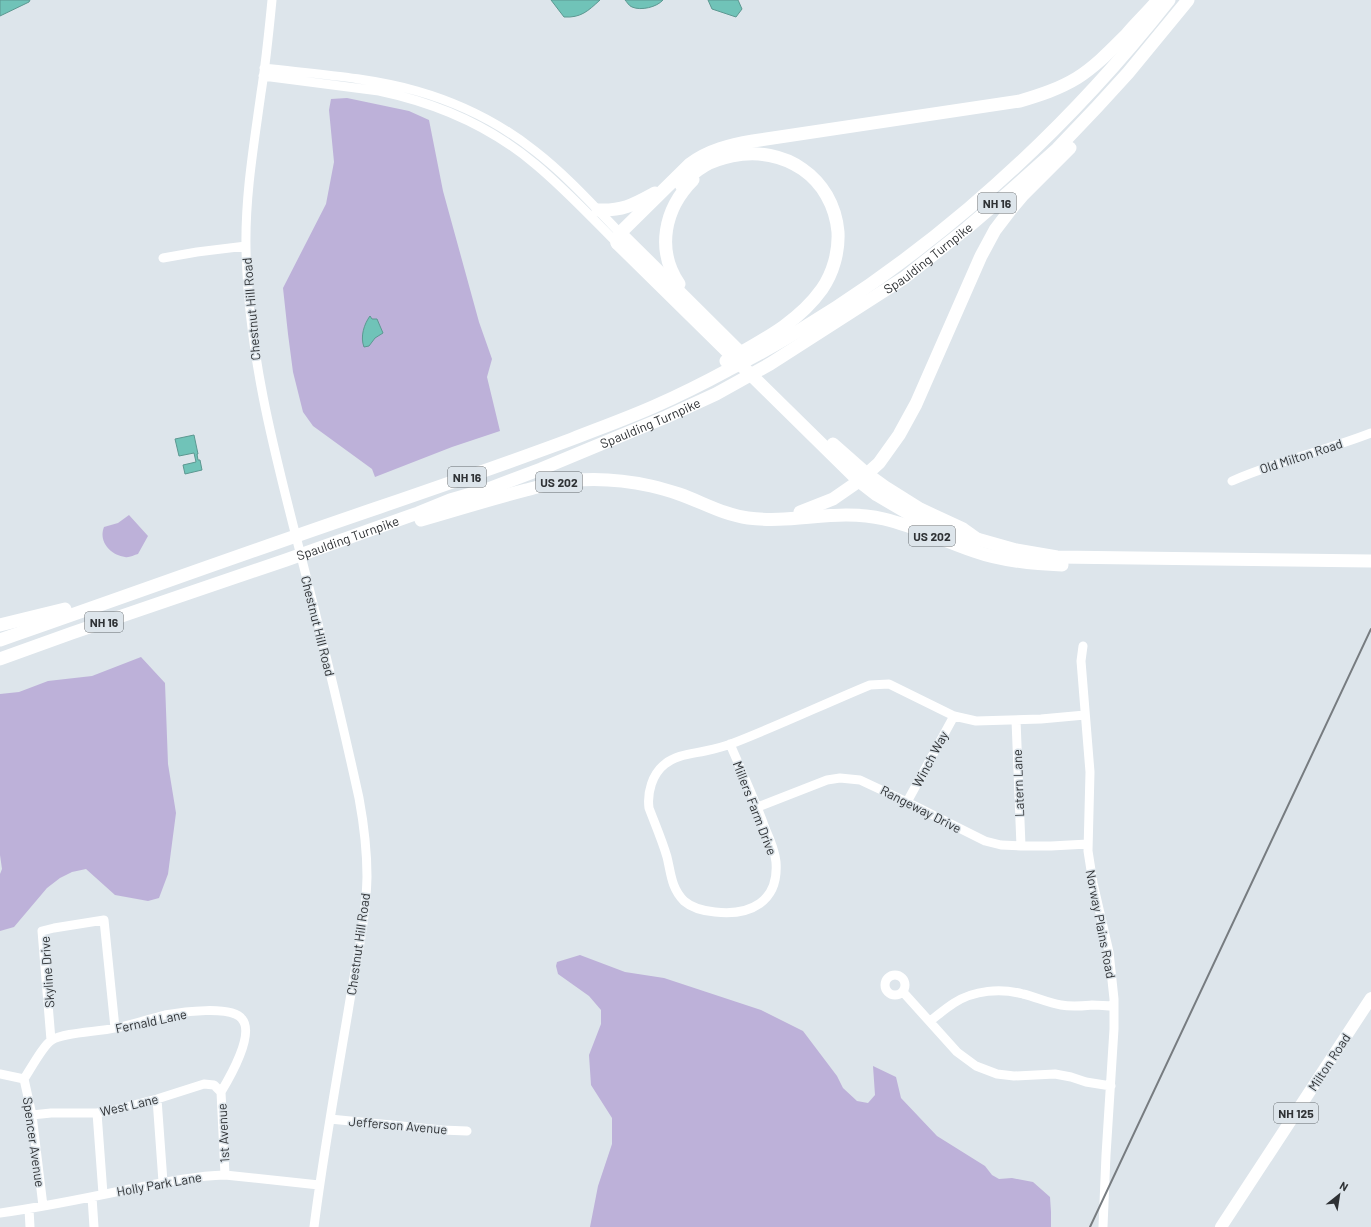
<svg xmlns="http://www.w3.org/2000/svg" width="1371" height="1227" viewBox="0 0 1371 1227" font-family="Barlow,sans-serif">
	<rect width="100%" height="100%" fill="#dde5eb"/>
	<path fill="#bdb1d9" d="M347,98l62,13 20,9 14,71 36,131 13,37 -5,18 13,54 -48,16 -77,30 -3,-8 -59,-43 -10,-14 -10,-40 -5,-38 -5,-46 43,-84 8,-42 -5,-52 2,-11z
		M129,515l19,21 -10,18c-4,1 -9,4 -13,3 -14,-2 -27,-15 -21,-30l14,-4z
		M141,657l24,26 3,81 8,49 -8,61 -9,24 -11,3 -33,-6 -29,-26 -14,3 -12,6 -13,10 -33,39 -14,4v-57l2,-5 -2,-14v-161l19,-2 29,-11 44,-5z
		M580,955l45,17 39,6 97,32 42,21 34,45 6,12 14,13 11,2 7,-8 -2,-29 23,11 5,21 36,38 48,30 7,9 7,4 13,-1 21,4 17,15 1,15v15h-461l8,-41 14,-42v-26l-21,-33 -2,-30 12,-31v-14l-12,-14 -31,-22 -2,-8 1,-4z"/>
	<path fill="#70c3b8" stroke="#5c9891" d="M0,0h30l-1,2 -29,14z
		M551,0h49c-12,11 -19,18 -36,17z
		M625,0h38c-6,7 -22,11 -31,7 -3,-1 -5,-5 -7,-7z
		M708,0h30l4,9 -6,8 -24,-8z
		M370,316l2,3h5l6,14 -8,5 -6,8 -5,1c-4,-10 0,-23 6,-31z
		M194,435l4,19h-1l1,6h2l2,10 -17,4 -2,-9 13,-3 -2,-9 -15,3 -4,-17z"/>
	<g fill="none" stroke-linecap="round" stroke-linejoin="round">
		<path stroke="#fff" stroke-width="9" d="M272,0c-3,31 -6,62 -11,93 -7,51 -16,103 -15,155 2,105 28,203 54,304 21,82 41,164 59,246 5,27 8,52 8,79 -1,45 -12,90 -19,135 -12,71 -25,143 -34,215
			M264,68c51,6 103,9 153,23 42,12 84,33 118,60 31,24 58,54 85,82
			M263,76l116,15c57,12 111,35 156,73 29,24 55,52 82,79
			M163,258l34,-6 49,-6
			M1232,481c45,-20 93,-30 139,-48
			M1083,646l-2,15 9,111 -2,79 5,32 16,69 5,47v30l-8,126 -3,72
			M1016,720l5,126
			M730,744c12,28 25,56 35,84 5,11 10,23 11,34 3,40 -26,54 -61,50 -11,-1 -23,-4 -31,-11 -13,-13 -13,-28 -17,-44 -5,-17 -12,-33 -18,-49 -2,-15 3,-34 16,-44 11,-9 26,-10 40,-13 9,-2 18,-4 26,-7 47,-18 93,-40 139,-59l19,-1 65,32 22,5 65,-2 44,-4
			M907,802l47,-86
			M758,807l69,-27 13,-2 20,2 47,22 78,39 16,4 20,1h30l37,-2
			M885 985a10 10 0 1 1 20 0a10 10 0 1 1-20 0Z
			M903,992l54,60 19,14 21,8 17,2 41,-2 16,3 15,5 25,4
			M930,1021c8,-6 16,-13 24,-18 20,-13 47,-15 69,-9 13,3 25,9 38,11 11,2 20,1 31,0 7,0 14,1 21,1
			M51,1040l-9,-109 12,-3 50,-8 11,108
			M0,1074l24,5
			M24,1079c6,-9 20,-35 28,-39 13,-8 47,-8 63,-12 17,-3 34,-9 50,-13 16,-3 67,-10 77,4 13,15 -12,58 -21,73
			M24,1079l8,36 11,91
			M221,1092l4,83
			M157,1099l6,83
			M97,1113l6,81
			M32,1115l19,-2h46l17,-3 43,-11 47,-15 10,1 7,7
			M330,1119l112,11 25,1
			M92,1197l2,30
			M29,1209l1,18
			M0,1213c44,-6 87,-15 130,-24 31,-6 63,-13 95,-14l94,10"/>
		<path stroke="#fff" stroke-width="12" d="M1221,1227l150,-229"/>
		<g stroke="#fff" stroke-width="13">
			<path d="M681,185c7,-7 14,-14 23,-19 8,-5 19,-8 28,-10 52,-11 101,21 106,76 1,20 -5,41 -16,57 -24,34 -61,52 -96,72"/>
			<path d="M598,210c25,1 35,-5 57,-17"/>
			<path d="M620,233l126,125"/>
			<path d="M617,243l242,238 18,14 41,24 40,19 19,1 39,11 41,7 314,4"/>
			<path d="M617,243l3,-10 70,-69c19,-14 40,-19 63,-23l267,-40c20,-6 39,-12 57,-23 19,-12 34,-28 50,-44 10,-12 21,-22 31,-34"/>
			<path d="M679,284c-23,-34 -15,-75 14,-104"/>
			<path d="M833,444l34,30 18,13 35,22 43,20 14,10"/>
			<path d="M800,512l33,-13 26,-18 20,-18 20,-28 17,-31 65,-148 14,-26 16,-21 11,-13 48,-48"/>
			<path d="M421,520c35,-10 70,-21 105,-30 10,-2 19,-6 29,-7 32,-6 64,-4 96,3 9,2 19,5 28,8 23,8 45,21 69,24 46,6 89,-10 136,1 31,7 60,22 90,32 28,10 59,13 88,14"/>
			<path d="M0,625l65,-16"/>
			<path d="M0,640c127,-44 253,-90 380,-133 64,-22 128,-44 192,-68 28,-11 56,-21 83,-33 25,-11 49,-23 73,-36 171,-87 323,-220 441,-370"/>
			<path id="s1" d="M0,659l72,-26 214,-73 132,-47 32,-13 38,-11 53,-20 125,-52 50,-23 54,-30 134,-86 63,-50 42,-36 48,-43 40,-42 31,-34 60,-73"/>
		</g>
		<path stroke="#777c80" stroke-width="2" d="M1090,1227l281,-598"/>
	</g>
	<g text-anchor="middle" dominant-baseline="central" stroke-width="3" stroke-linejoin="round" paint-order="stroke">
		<g fill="#dde5eb" stroke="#63686c" stroke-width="1">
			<rect x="978" y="193" width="38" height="20" rx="3"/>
			<rect x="448" y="467" width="38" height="20" rx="3"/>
			<rect x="536" y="472" width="46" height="20" rx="3"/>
			<rect x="909" y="526" width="46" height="20" rx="3"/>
			<rect x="85" y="612" width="38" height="20" rx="3"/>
			<rect x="1274" y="1103" width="44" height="20" rx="3"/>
		</g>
		<g font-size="12" font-weight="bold" fill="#2f3235">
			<text x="997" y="203">NH 16</text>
			<text x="467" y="477">NH 16</text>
			<text x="559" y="482">US 202</text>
			<text x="932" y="536">US 202</text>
			<text x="104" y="622">NH 16</text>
			<text x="1296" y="1113">NH 125</text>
		</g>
		<g font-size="13" fill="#2f3235" stroke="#dde5eb">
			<text stroke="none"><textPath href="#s1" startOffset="1016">Spaulding Turnpike</textPath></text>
			<text transform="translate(251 309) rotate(-95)">Chestnut Hill Road</text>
			<text stroke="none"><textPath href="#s1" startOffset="692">Spaulding Turnpike</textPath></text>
			<text transform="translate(1301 456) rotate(-18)">Old Milton Road</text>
			<text stroke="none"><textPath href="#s1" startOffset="368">Spaulding Turnpike</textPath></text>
			<text transform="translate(318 626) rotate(76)">Chestnut Hill Road</text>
			<text transform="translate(930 759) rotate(-62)">Winch Way</text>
			<text transform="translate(1018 783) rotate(-92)">Latern Lane</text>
			<text transform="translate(755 808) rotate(69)">Millers Farm Drive</text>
			<text transform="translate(921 809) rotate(27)">Rangeway Drive</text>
			<text transform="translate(1101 924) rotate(79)">Norway Plains Road</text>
			<text transform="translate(358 944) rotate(-82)">Chestnut Hill Road</text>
			<text transform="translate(47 972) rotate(-94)">Skyline Drive</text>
			<text transform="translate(151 1021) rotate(-12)">Fernald Lane</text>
			<text transform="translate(1329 1062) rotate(-57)">Milton Road</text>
			<text transform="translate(129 1105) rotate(-13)">West Lane</text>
			<text transform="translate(398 1125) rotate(5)">Jefferson Avenue</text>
			<text transform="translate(223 1133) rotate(-93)">1st Avenue</text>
			<text transform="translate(34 1142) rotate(82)">Spencer Avenue</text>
			<text transform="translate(159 1184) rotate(-10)">Holly Park Lane</text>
		</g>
	</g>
	<g transform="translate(1339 1195) rotate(30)" stroke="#dde5eb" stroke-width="3" paint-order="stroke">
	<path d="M0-3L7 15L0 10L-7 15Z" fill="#2f3235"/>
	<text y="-6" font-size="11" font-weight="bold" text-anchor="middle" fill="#2f3235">N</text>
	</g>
</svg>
